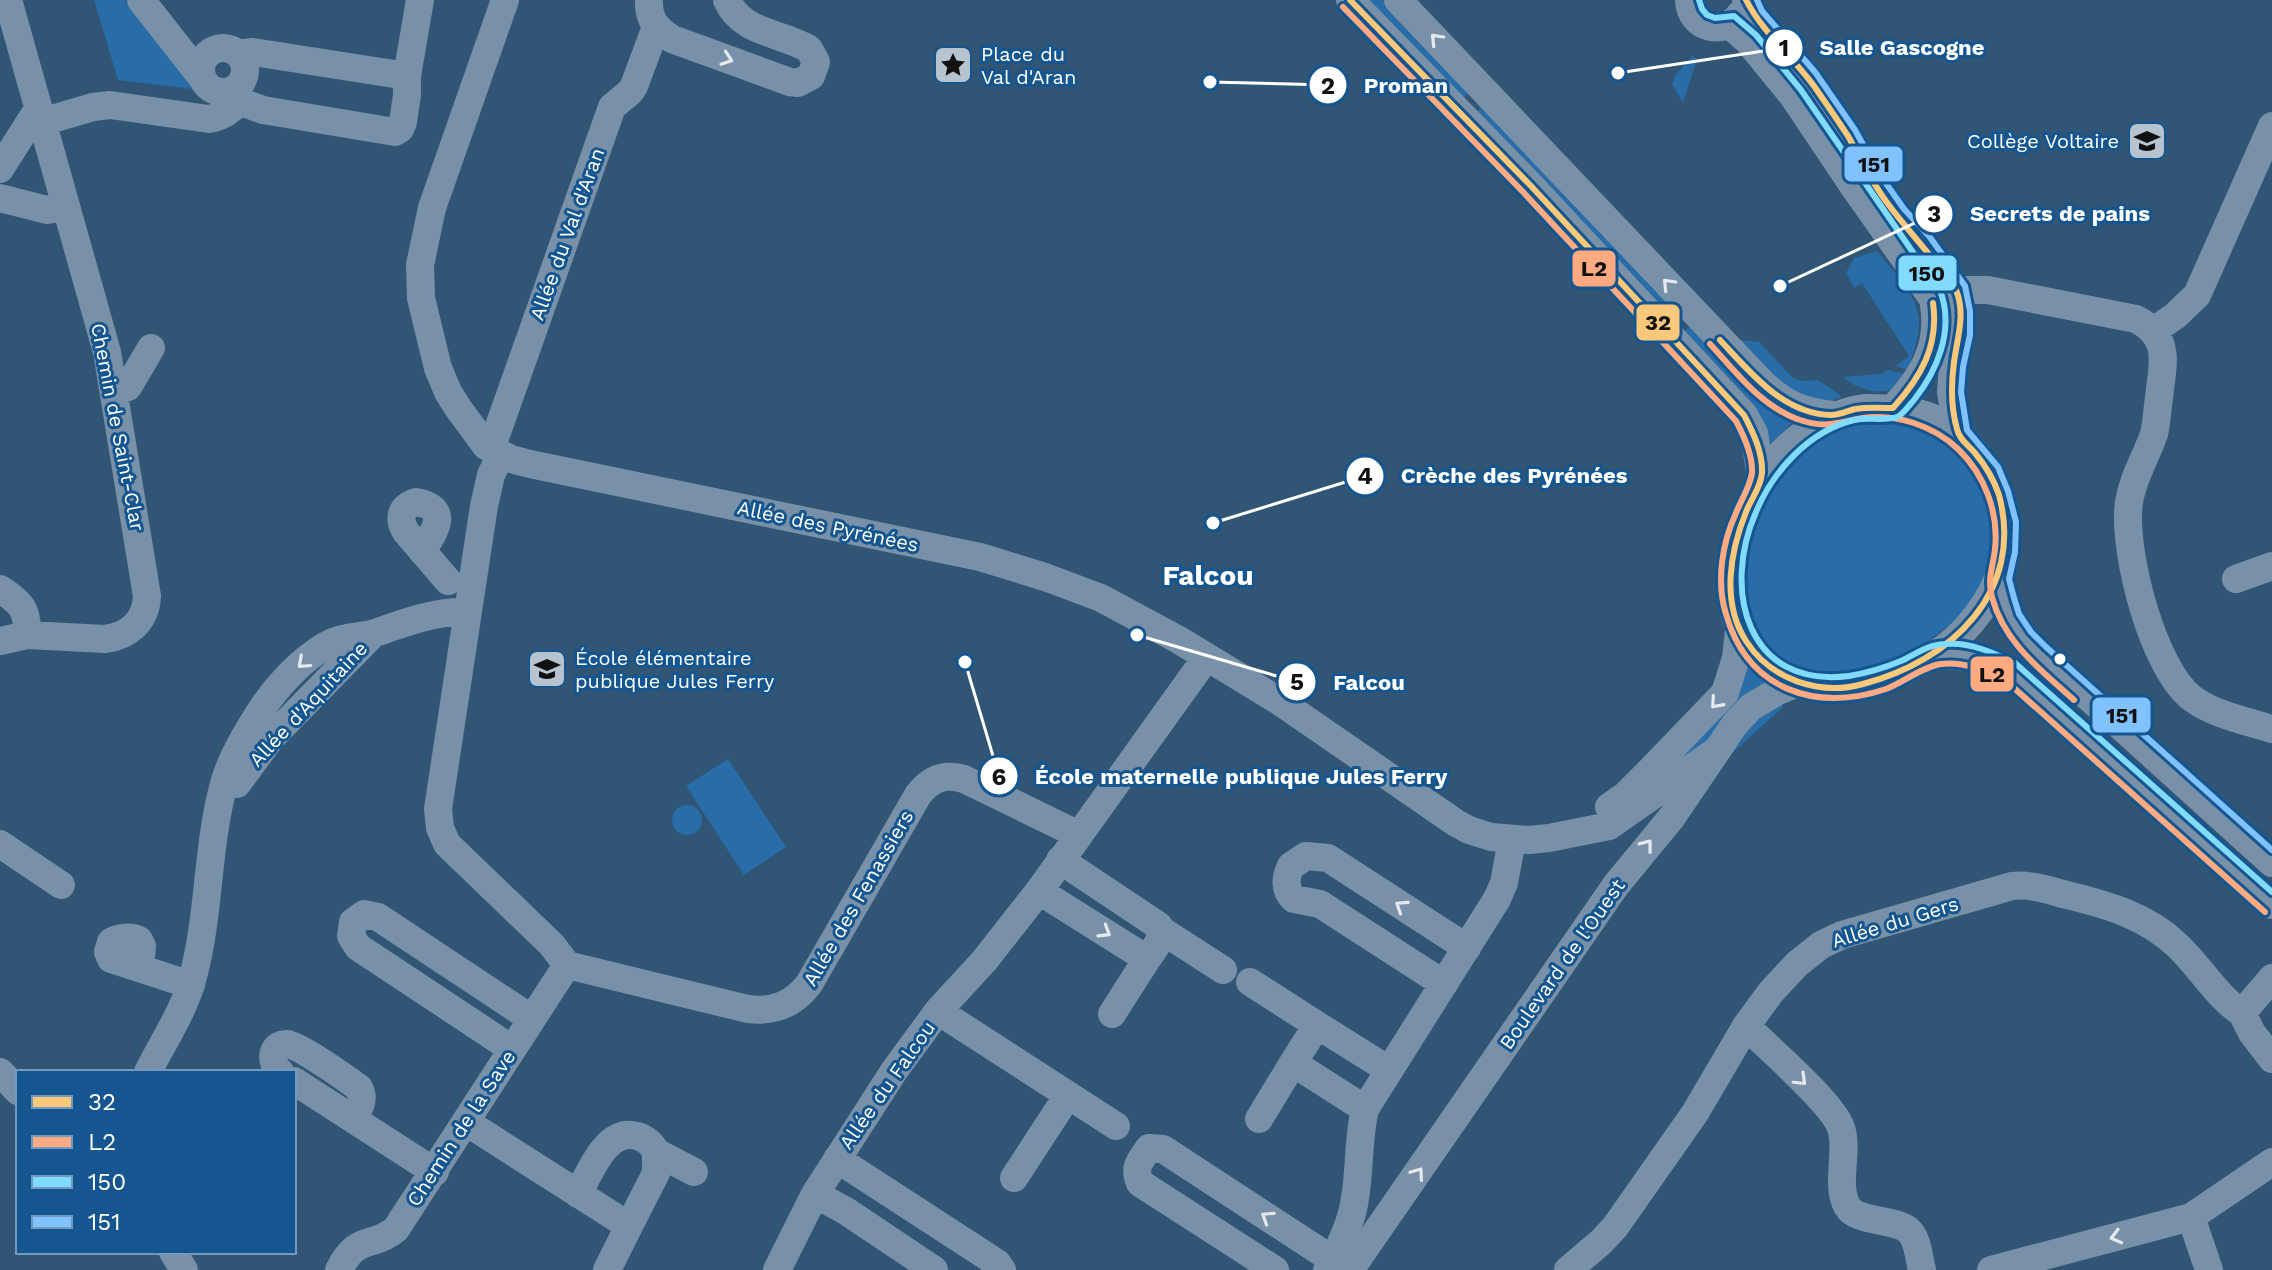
<svg xmlns="http://www.w3.org/2000/svg" width="2272" height="1270" viewBox="0 0 2272 1270" font-family="'Work Sans',sans-serif">
	<rect width="100%" height="100%" fill="#315575"/>
	<path fill="#286ca8" d="M94,0h31l68,89 -75,-9z
		M1368,0h17l85,91 -8,9z
		M1692,56l5,3 -14,43 -11,-17 3,-9z
		M1484,104l186,197 -9,9 -186,-196z
		M1877,251c14,18 37,39 41,63 4,17 -5,39 -10,56l-13,-4 14,-10 -47,-73 -8,5 -8,-15 8,-15z
		M1692,324l73,77 28,21 -21,21h-2l-88,-109z
		M1739,340l20,2 33,35 9,4 17,-1 22,15v3l-14,3 -37,-9z
		M1888,370l17,4 2,3c-4,3 -10,9 -15,12 -15,7 -38,-2 -49,-12l38,-3z
		M1890,420c50,15 73,26 95,75 34,79 -36,147 -105,170 -19,7 -44,14 -65,10 -16,-3 -30,-13 -42,-23 -15,-13 -24,-27 -27,-46 -12,-61 31,-154 91,-177 17,-7 34,-8 53,-9z
		M1748,667l22,18 -104,97 31,-50z
		M1781,703l2,4 -54,49 24,-34z
		M728,759l58,88 -42,28 -58,-89z
		M672 820a15 15 0 1 1 30 0a15 15 0 1 1-30 0Z"/>
	<g fill="none" stroke-linecap="round" stroke-linejoin="round">
		<path stroke="#7991a8" stroke-width="28" d="M141,0l62,79
			M505,0l-73,208 -12,57 1,33 17,70 10,24 10,16 28,38 25,13 19,5 450,93 65,20 56,21 78,42 100,61 177,122 13,7 22,7 38,3 20,-2 60,-12 107,-75
			M649,0c-1,20 8,29 23,39l118,43 8,1 13,-7 5,-14 -7,-13c-27,-16 -68,-16 -82,-49
			M1350,0l181,186 213,229 10,18 7,44
			M1398,0l365,384c25,22 38,27 71,31
			M1689,0c1,30 37,37 52,13
			M1746,0l7,16 54,62 40,58 22,41 27,38 25,27 35,48 4,22v23l-7,30 -2,27 7,42
			M1730,25l18,16 45,55 61,91 79,112c9,45 -9,77 -40,109
			M201 70a22 22 0 1 1 44 0a22 22 0 1 1-44 0Z
			M238,54l15,-2 154,24
			M232,90l12,13 19,7 132,22 5,-3 3,-7 4,-27v-19l13,-76
			M42,122l51,-15 17,-2 99,14c12,-2 26,-9 29,-21
			M0,169l38,-60
			M0,198l47,12 19,-3
			M1933,299l23,-9h32l148,29c37,19 26,46 23,79 -2,12 -2,24 -5,36 -8,23 -21,43 -25,68 -7,48 24,168 64,197 22,16 53,22 79,30
			M2153,331l22,-15 22,-21 75,-169
			M115,392l13,-5 23,-39
			M1866,408c24,0 49,1 71,12 54,29 86,103 60,161 -12,28 -35,56 -61,73 -8,6 -18,9 -27,14 -26,13 -58,23 -88,20 -22,-2 -42,-13 -59,-28 -44,-41 -36,-107 -12,-157 4,-9 7,-19 12,-27 24,-34 63,-63 104,-68z
			M491,449l121,-342 18,-15 4,-6 22,-59
			M501,454l-10,21 -7,31 -46,303 2,19 7,16 105,101 15,20 181,44c25,3 45,-4 61,-25l109,-189c12,-16 26,-22 46,-16l115,56
			M422,551c13,-20 29,-43 -6,-49 -16,5 -18,17 -10,30l42,49
			M1999,579l11,39 13,20 249,225
			M2236,579l36,-13
			M0,589c21,14 28,20 27,46
			M0,641l27,-6 78,4c24,-3 41,-18 42,-43l-40,-244 -99,-352
			M1936,655l39,2 36,15 261,233
			M237,784l34,-46 102,-104
			M1609,807l17,-12 22,-22 77,-80 11,-35 3,-27
			M0,844l61,41
			M1039,891l108,68c7,-10 17,-20 12,-33l-99,-66
			M1161,930l62,40
			M140,968l2,-22 -3,-6c-8,-4 -21,-3 -28,2l-3,10 3,7 80,26
			M1250,982l67,43
			M1444,984l-124,-80 -26,-5c-10,-9 -9,-21 -3,-33l15,-10 22,2 139,90
			M938,1011l178,115
			M2242,1013l10,20 20,26
			M1112,1014l35,-55
			M1746,1026c20,20 88,78 95,102 8,24 -6,55 6,78 9,17 47,12 61,24 10,8 11,29 14,40
			M512,1049l-154,-102 -7,-11 2,-14 11,-8 14,3 154,102
			M0,1072l18,19
			M148,1072c16,-32 38,-64 46,-99 16,-63 13,-130 31,-193 8,-25 22,-48 36,-70 16,-24 39,-49 64,-64 19,-11 34,-8 53,-14 25,-9 62,-22 88,-20
			M280,1072c-10,-9 -10,-28 7,-28 12,1 60,35 72,44 6,11 1,20 -6,30
			M294,1081l141,91
			M1365,1109l-72,-46 24,-38 72,45
			M1259,1119l34,-56
			M466,1122l163,104 -22,44
			M656,1152l38,20
			M837,1159l160,104 5,7
			M1014,1178l54,-83
			M578,1194c12,-21 28,-67 59,-58 10,3 15,8 19,16v21l-27,53
			M815,1194l31,17 88,59
			M2191,1217l18,53
			M173,1252l11,18
			M339,1270c18,-37 34,-21 57,-41l171,-264
			M777,1270l38,-76 79,-123 44,-60 46,-50 55,-70 167,-233
			M1275,1270l-135,-87c-7,-16 0,-22 9,-35l14,1 170,111
			M1327,1270c12,-21 25,-47 28,-72 5,-29 3,-60 10,-89l132,-210 7,-16 8,-43
			M1350,1270l266,-385 56,-68 63,-93 16,-17 27,-16 20,-8
			M1568,1270l33,-28 14,-15 80,-114 51,-87 25,-34 26,-28 24,-19 21,-10 170,-49c19,-2 36,4 55,9 41,10 80,21 111,51 22,21 39,51 64,67l30,-35
			M1991,1270l200,-53 81,-55"/>
		<defs>
			<path id="bus-1" d="M1350,0l181,186 213,229c9,17 19,38 18,58 -1,14 -11,26 -16,39 -16,40 -25,90 0,129 25,39 74,55 117,43 88,-23 162,-92 136,-189 -5,-15 -14,-30 -24,-42 -7,-8 -16,-14 -18,-24 -6,-21 -6,-45 -3,-67 3,-23 12,-48 2,-72 -4,-7 -10,-13 -14,-19 -17,-23 -37,-44 -54,-67 -16,-21 -27,-45 -40,-68 -11,-17 -23,-34 -34,-50 -22,-30 -51,-53 -68,-86
				M1720,340c30,32 63,74 111,75 9,0 16,-4 24,-6 13,-2 26,-1 38,-1 28,-31 46,-62 40,-105"/>
			<path id="bus-2" d="M1343,7l181,186 212,228c8,15 17,34 16,52 -2,14 -11,27 -16,40 -14,30 -20,69 -10,101 21,75 89,99 160,75 18,-7 36,-22 55,-25 23,-3 45,7 64,16l260,232
				M1710,344c26,28 50,61 87,75 29,10 38,4 66,-1 33,-5 71,8 95,31 27,26 41,64 37,100 -2,18 -8,30 -3,48 12,46 49,73 82,103"/>
			<path id="bus-3" d="M1699,0l3,9 5,6 8,3 19,-2 22,19 45,55 140,203c13,38 -4,78 -27,107 -5,5 -11,15 -17,17 -11,4 -30,0 -43,3 -45,11 -81,51 -98,92 -34,77 -10,177 93,164 18,-3 35,-8 52,-15 15,-7 28,-17 45,-17 24,-2 48,9 69,19l257,229"/>
			<path id="bus-4" d="M1757,0l5,11 53,61 40,58 23,42 26,37 25,27 36,50 5,25v24l-7,32 -2,25 6,38 31,37 10,24 8,31 -1,30 -6,27 5,19 5,16 12,18 15,15 226,203"/>
		</defs>
		<use href="#bus-1" stroke="#155691" stroke-width="12"/>
		<use href="#bus-2" stroke="#155691" stroke-width="12"/>
		<use href="#bus-3" stroke="#155691" stroke-width="12"/>
		<use href="#bus-4" stroke="#155691" stroke-width="12"/>
		<use href="#bus-1" stroke="#fac87a" stroke-width="6"/>
		<use href="#bus-2" stroke="#ffaa80" stroke-width="6"/>
		<use href="#bus-3" stroke="#80dbff" stroke-width="6"/>
		<use href="#bus-4" stroke="#80c2ff" stroke-width="6"/>
	</g>
	<defs><path id="oneway-chevron" d="M-2-3.5L2.5 0L-2 3.5" fill="none" stroke-width="1.6" stroke-linecap="round" stroke-linejoin="round" transform="scale(2)"/></defs>
	<g stroke="#e4e9ee">
		<use href="#oneway-chevron" transform="translate(1436 39) rotate(-134)"/>
		<use href="#oneway-chevron" transform="translate(727 59) rotate(19)"/>
		<use href="#oneway-chevron" transform="translate(1668 284) rotate(-134)"/>
		<use href="#oneway-chevron" transform="translate(303 663) rotate(138)"/>
		<use href="#oneway-chevron" transform="translate(1716 703) rotate(131)"/>
		<use href="#oneway-chevron" transform="translate(1647 845) rotate(-52)"/>
		<use href="#oneway-chevron" transform="translate(1401 906) rotate(-147)"/>
		<use href="#oneway-chevron" transform="translate(1105 932) rotate(32)"/>
		<use href="#oneway-chevron" transform="translate(1801 1080) rotate(44)"/>
		<use href="#oneway-chevron" transform="translate(1418 1173) rotate(-55)"/>
		<use href="#oneway-chevron" transform="translate(1267 1217) rotate(-147)"/>
		<use href="#oneway-chevron" transform="translate(2116 1237) rotate(165)"/>
	</g>
	<defs>
		<symbol id="sight-square" viewBox="-11 -11 22 22"><rect x="-9" y="-9" width="18" height="18" rx="4" fill="#b7c4cf" stroke="#155691"/><path d="M0-6L1.8-2.2L6-1.7L2.9 1.2L3.7 5.4L0 3.3L-3.7 5.4L-2.9 1.2L-6-1.7L-1.8-2.2Z" fill="#111"/></symbol>
		<symbol id="school-square" viewBox="-11 -11 22 22"><rect x="-9" y="-9" width="18" height="18" rx="4" fill="#b7c4cf" stroke="#155691"/><path d="M0-5L7-2L0 1L-7-2ZM-4 1L0 2.5L4 1V4Q0 6-4 4Z" fill="#111"/></symbol>
	</defs>
	<g fill-rule="evenodd">
		<use href="#sight-square" x="931" y="43" width="44" height="44"/>
		<use href="#school-square" x="2125" y="119" width="44" height="44"/>
		<use href="#school-square" x="525" y="647" width="44" height="44"/>
	</g>
	<circle fill="#fff" stroke="#155691" stroke-width="3" cx="2060" cy="659" r="7"/>
	<g text-anchor="middle" dominant-baseline="central" stroke-width="6" stroke-linejoin="round" paint-order="stroke">
		<g font-size="20" fill="#fff" stroke="#155691" text-anchor="start">
			<text x="981" y="54">Place du<tspan x="981" dy="23">Val d'Aran</tspan></text>
			<text x="2119" y="141" text-anchor="end">Collège Voltaire</text>
			<text x="575" y="658">École élémentaire<tspan x="575" dy="23">publique Jules Ferry</tspan></text>
		</g>
		<g font-size="20" fill="#fff" stroke="#155691">
			<text transform="translate(567 234) rotate(-70)">Allée du Val d'Aran</text>
			<text transform="translate(118 427) rotate(79)">Chemin de Saint-Clar</text>
			<text transform="translate(828 526) rotate(12)">Allée des Pyrénées</text>
			<text transform="translate(308 704) rotate(-47)">Allée d'Aquitaine</text>
			<text transform="translate(858 898) rotate(-60)">Allée des Fenassiers</text>
			<text transform="translate(1895 922) rotate(-17)">Allée du Gers</text>
			<text transform="translate(1562 964) rotate(-55)">Boulevard de l'Ouest</text>
			<text transform="translate(887 1085) rotate(-55)">Allée du Falcou</text>
			<text transform="translate(461 1128) rotate(-57)">Chemin de la Save</text>
		</g>
		<g font-size="28" font-weight="bold" fill="#fff" stroke="#155691">
			<text x="1208" y="575">Falcou</text>
		</g>
	</g>
	<path fill="none" stroke="#fff" stroke-width="3" d="M1618 73L1784 48M1210 82L1328 85M1780 286L1934 214M1213 523L1365 476M1137 635L1297 682M965 662L999 776"/>
	<g fill="#fff" stroke="#155691" stroke-width="3">
		<circle cx="1618" cy="73" r="8"/>
		<circle cx="1210" cy="82" r="8"/>
		<circle cx="1780" cy="286" r="8"/>
		<circle cx="1213" cy="523" r="8"/>
		<circle cx="1137" cy="635" r="8"/>
		<circle cx="965" cy="662" r="8"/>
		<circle cx="1784" cy="48" r="20"/>
		<circle cx="1328" cy="85" r="20"/>
		<circle cx="1934" cy="214" r="20"/>
		<circle cx="1365" cy="476" r="20"/>
		<circle cx="1297" cy="682" r="20"/>
		<circle cx="999" cy="776" r="20"/>
	</g>
	<g font-size="24" text-anchor="middle" font-weight="bold" fill="#111">
		<text x="1784" y="56">1</text>
		<text x="1328" y="94">2</text>
		<text x="1934" y="222">3</text>
		<text x="1365" y="484">4</text>
		<text x="1297" y="690">5</text>
		<text x="999" y="785">6</text>
	</g>
	<g font-size="22" text-anchor="middle" font-weight="bold" fill="#fff" stroke="#155691" stroke-width="6" stroke-linejoin="round" paint-order="stroke">
		<text x="1902" y="55">Salle Gascogne</text>
		<text x="1406" y="93">Proman</text>
		<text x="2060" y="221">Secrets de pains</text>
		<text x="1514" y="483">Crèche des Pyrénées</text>
		<text x="1369" y="690">Falcou</text>
		<text x="1241" y="784">École maternelle publique Jules Ferry</text>
	</g>
	<g stroke="#155691" stroke-width="3">
		<rect x="1843" y="145" width="61" height="38" rx="8" fill="#80c2ff"/>
		<rect x="1571" y="249" width="46" height="39" rx="8" fill="#ffaa80"/>
		<rect x="1897" y="254" width="61" height="38" rx="8" fill="#80dbff"/>
		<rect x="1635" y="303" width="46" height="39" rx="8" fill="#fac87a"/>
		<rect x="1969" y="655" width="46" height="38" rx="8" fill="#ffaa80"/>
		<rect x="2091" y="696" width="61" height="38" rx="8" fill="#80c2ff"/>
	</g>
	<g font-size="22" text-anchor="middle" font-weight="bold" fill="#111">
		<text x="1874" y="172">151</text>
		<text x="1594" y="276">L2</text>
		<text x="1927" y="281">150</text>
		<text x="1658" y="330">32</text>
		<text x="1992" y="682">L2</text>
		<text x="2122" y="723">151</text>
	</g>
	<rect x="16" y="1070" width="280" height="184" fill="#155691" stroke="#739abd" stroke-width="2"/>
	<rect x="32" y="1096" width="40" height="12" fill="#fac87a" stroke="#739abd" stroke-width="2"/>
	<text x="88" y="1110" font-size="24" fill="#ffffff">32</text>
	<rect x="32" y="1136" width="40" height="12" fill="#ffaa80" stroke="#739abd" stroke-width="2"/>
	<text x="88" y="1150" font-size="24" fill="#ffffff">L2</text>
	<rect x="32" y="1176" width="40" height="12" fill="#80dbff" stroke="#739abd" stroke-width="2"/>
	<text x="88" y="1190" font-size="24" fill="#ffffff">150</text>
	<rect x="32" y="1216" width="40" height="12" fill="#80c2ff" stroke="#739abd" stroke-width="2"/>
	<text x="88" y="1230" font-size="24" fill="#ffffff">151</text>
</svg>
